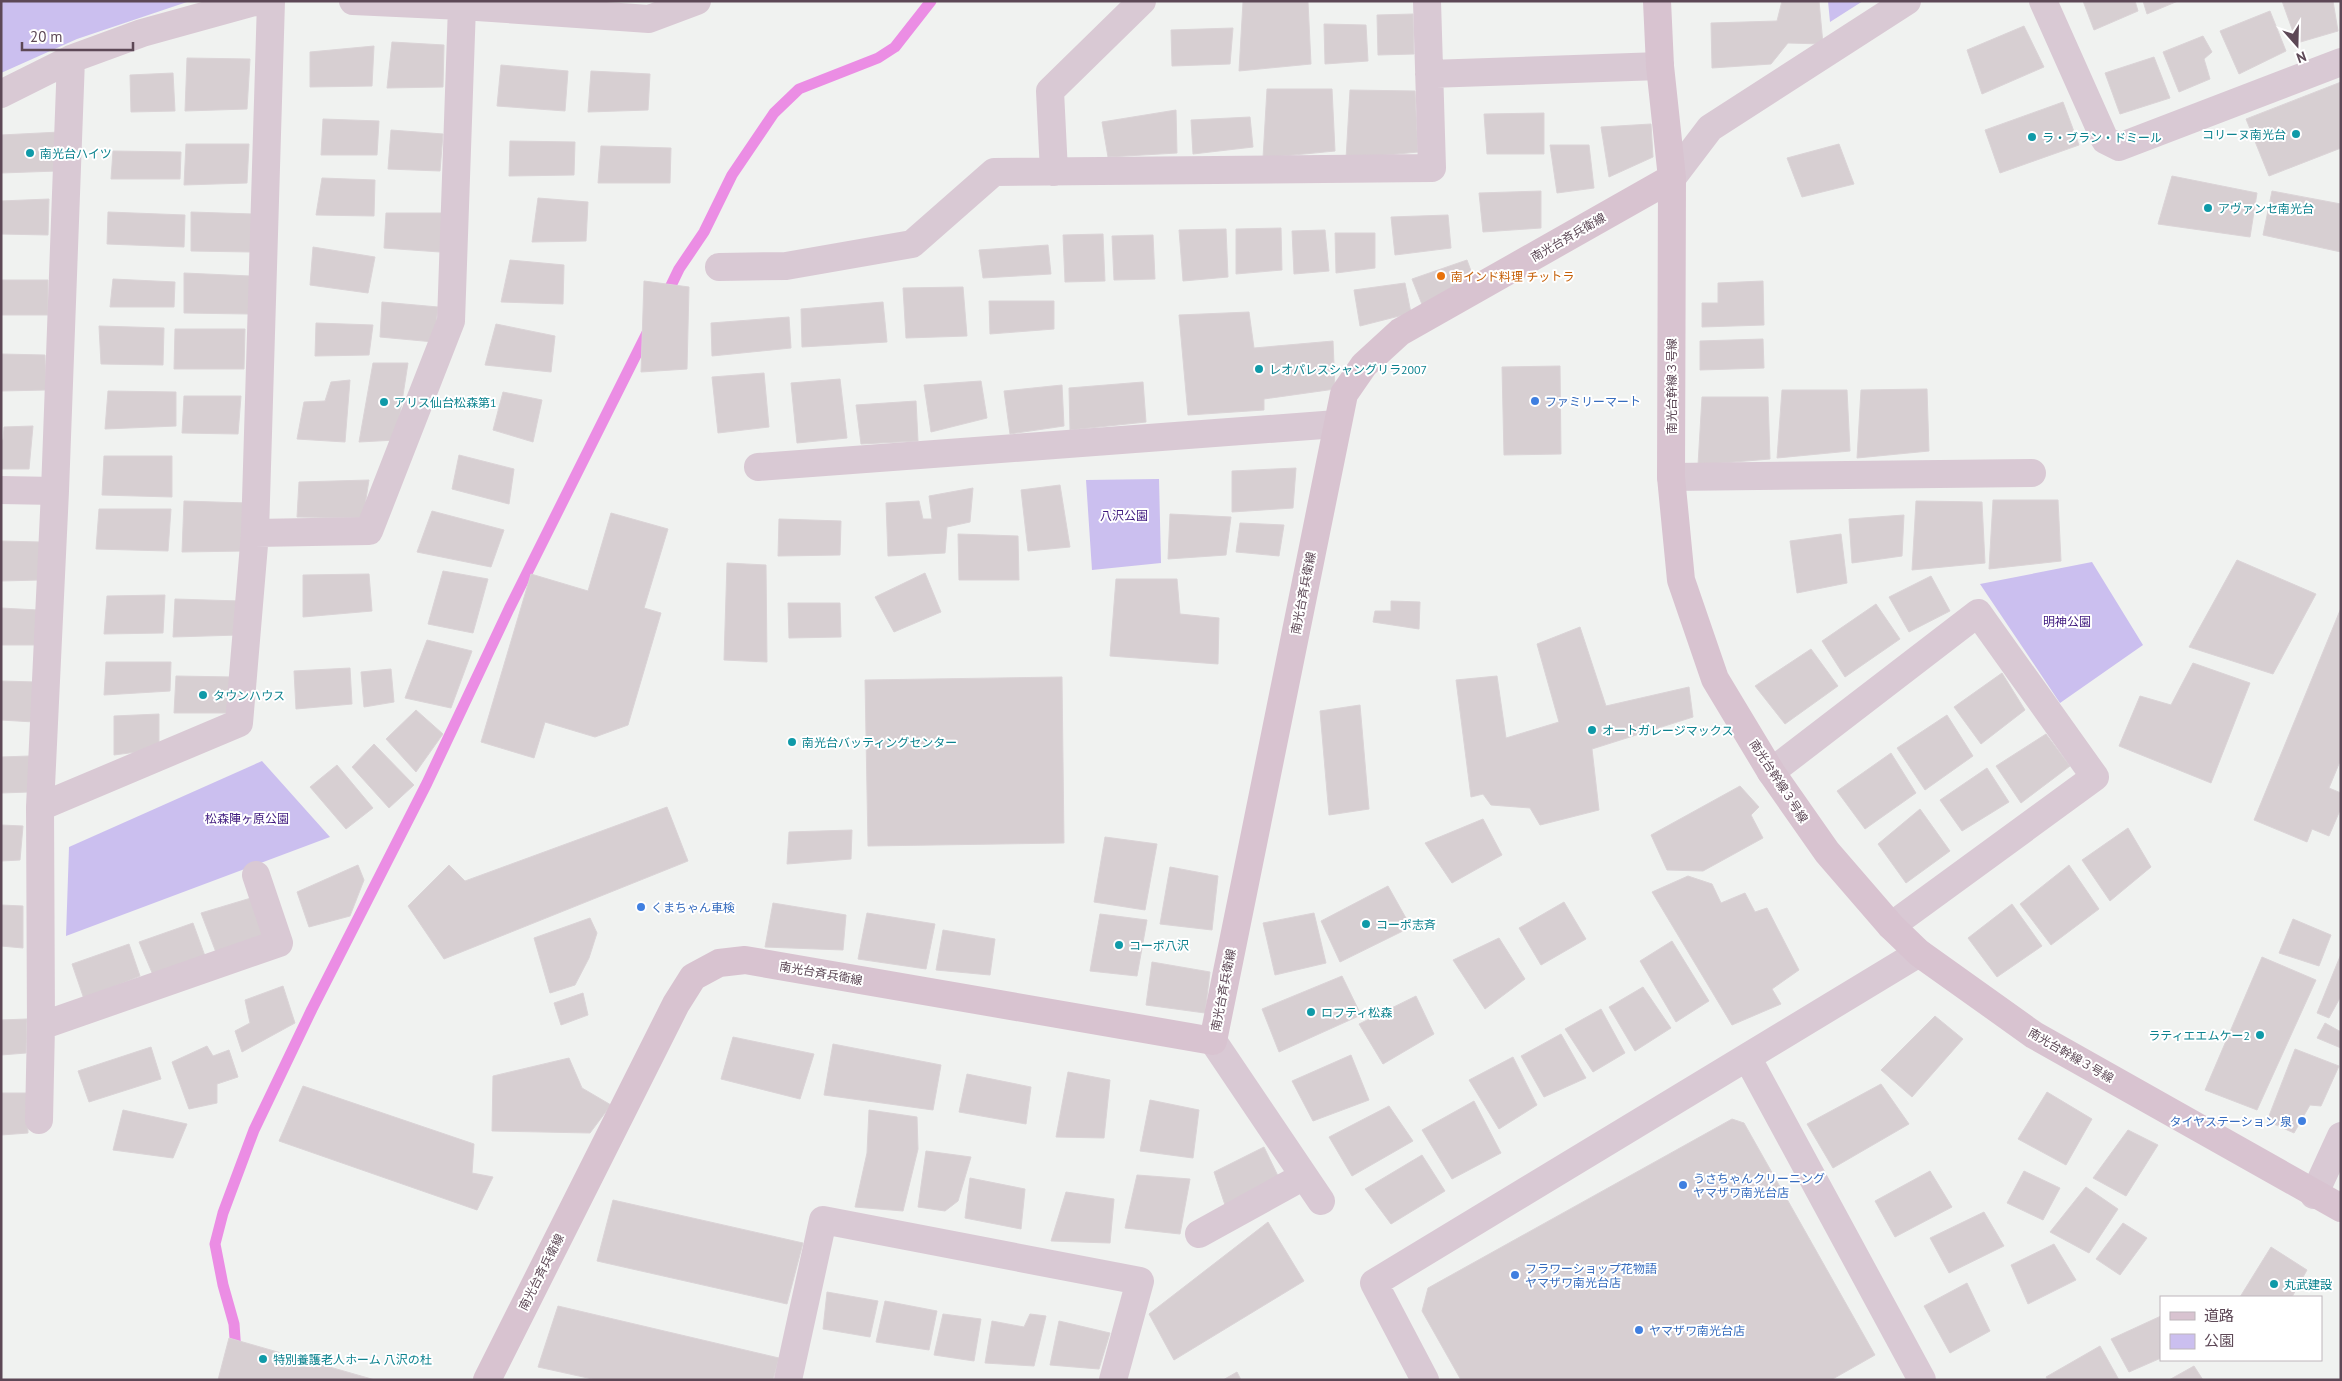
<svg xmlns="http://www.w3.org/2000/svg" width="2342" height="1381" viewBox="0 0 2342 1381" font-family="'PT Sans','Noto Sans JP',sans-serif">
	<rect width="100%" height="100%" fill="#f0f2f0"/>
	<path fill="#cbbfef" d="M1,1h189l-113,38 -76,34z
		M1828,1h35l-33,21z
		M1159,479l2,84 -69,7 -6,-90z
		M2092,562l51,83 -83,58 -80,-119z
		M262,761l68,76 -264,99 3,-89z"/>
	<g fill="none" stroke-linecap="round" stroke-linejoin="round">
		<path stroke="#eb8de4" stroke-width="11" d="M665,298l14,-29 25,-37 28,-57 42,-62 25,-24 79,-31 17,-11 36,-46
			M236,1353l-2,-29 -11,-39 -8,-41 8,-31 31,-83 58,-121 115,-226 82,-174 139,-278"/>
	</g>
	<path fill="#d7cfd2" stroke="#dbd4d7" d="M1782,1h37l4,43 -35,-1 -17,21 -59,4 -1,-45 66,-2z
		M2083,1h52l3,10 -44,19z
		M2143,1h35l-31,13z
		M2282,1h51l5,30 -41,12z
		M1243,2h65l3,62 -72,7z
		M2270,11l16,40 -47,23 -19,-43z
		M1413,14l1,40 -36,1 -1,-40z
		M1324,24l42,1 2,36 -43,3z
		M2024,26l20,41 -62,27 -15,-44z
		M1233,28l-3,36 -58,2 -1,-36z
		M2203,36l9,16 -8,7 6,20 -31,13 -16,-40z
		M392,42l52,3 -1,42 -56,1z
		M374,46l-2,40 -62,1v-35z
		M2154,57l16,41 -50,16 -15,-41z
		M187,58l63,1 -3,50 -62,2z
		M501,65l67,6 -3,40 -68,-5z
		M591,71l59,3 -2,36 -60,2z
		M173,73l2,38 -44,1 -1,-37z
		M2341,82v66l-72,28 -23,-57z
		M1267,89h65l3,62 -72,7z
		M1350,90l65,1 3,61 -72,7z
		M2063,102l16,43 -79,28 -15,-43z
		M1176,110l1,43 -69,4 -6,-35z
		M1544,113v41h-57l-3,-40z
		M1250,117l3,30 -60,7 -2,-34z
		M323,119l56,2 -2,34h-56z
		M1651,124l2,33 -44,20 -8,-50z
		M391,130l52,4 -3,37 -52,-2z
		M60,132l-3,39 -56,2v-38z
		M510,141l65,1 -1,33 -65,1z
		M186,144h63l-2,39 -63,2z
		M1839,144l15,40 -52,13 -15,-39z
		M1550,145h39l5,43 -37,5z
		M601,146l70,2 -1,35h-72z
		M113,151l68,1 -1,27h-69z
		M2172,176l85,17 -7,44 -92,-13z
		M322,178l53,2 -1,36 -58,-1z
		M1541,191v37l-58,4 -4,-39z
		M2272,191l69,13v48l-78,-17z
		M538,198l50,4 -2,39 -54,1z
		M49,199l-1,36 -47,-1v-33z
		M108,212l77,3 -1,32 -77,-3z
		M191,212l62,2 -2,38 -60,-1z
		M386,213h57l-3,39 -56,-4z
		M1448,215l3,33 -56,7 -4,-38z
		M1281,228l1,42 -46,4v-45z
		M1226,229l2,48 -45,4 -4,-51z
		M1325,230l4,41 -35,3 -2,-43z
		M1335,233h40v35l-39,5z
		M1103,234l2,47 -40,1 -2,-47z
		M1153,235l2,44 -41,1 -2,-44z
		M1048,245l3,29 -68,4 -4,-28z
		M313,247l62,10 -7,36 -58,-8z
		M510,260l54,5 -1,39 -62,-2z
		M1467,260l7,19 -51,28 -11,-28z
		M184,273l66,3 -1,38 -65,-1z
		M113,279l62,3 -1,25h-64z
		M1,280h47v35h-47z
		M644,281l45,6 -2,82 -46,3z
		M1763,281l1,44 -62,2v-24h16v-20z
		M1405,283l6,30 -51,13 -6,-36z
		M963,287l4,49 -61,2 -3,-50z
		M989,301h65v28l-64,5z
		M382,302l56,5 -4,35 -54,-5z
		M883,302l4,40 -85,5 -1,-38z
		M1249,312l5,36 79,-7 2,48 -71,10v11l-76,5 -9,-100z
		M789,317l2,31 -79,8 -1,-33z
		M316,323l57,2 -4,30 -54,1z
		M496,324l59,12 -4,36 -66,-7z
		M99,326l65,2 -1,37 -62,-1z
		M175,329h70l-1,40h-70z
		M1763,339l1,29 -64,2v-29z
		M1,354l44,1 1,35 -45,1z
		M373,363h35l-12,77 -37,2z
		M1560,366l1,88 -57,1 -2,-88z
		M764,373l5,54 -51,6 -6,-56z
		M840,379l7,59 -50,5 -6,-60z
		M350,380l-5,62 -48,-3 7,-37 21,-1 6,-19z
		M981,381l6,37 -56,14 -7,-47z
		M1143,382l3,40 -76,8 -1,-42z
		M1062,385l2,41 -54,8 -6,-43z
		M1927,389l2,62 -72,7 4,-68z
		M1782,390h65l3,61 -73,7z
		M108,391l68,1v34l-71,3z
		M503,392l39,8 -9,42 -40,-12z
		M184,396h57l-3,38 -56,-1z
		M1702,397h66l2,62 -72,6z
		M916,401l2,40 -57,3 -5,-39z
		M33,426l-4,43h-28v-29h2l1,-13z
		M459,455l55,14 -5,35 -57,-15z
		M104,456h68v41l-70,-2z
		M1296,468l-3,40 -61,4v-41z
		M369,480l-6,38 -66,-1 2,-35z
		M1060,485l10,62 -42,4 -7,-61z
		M973,488l-3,34 -23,5 -2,26 -57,3 -2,-53 33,-2 4,18h9l-3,-23z
		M1993,500h65l3,61 -72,8z
		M184,501l63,2 -2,48 -63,1z
		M1916,501l66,1 3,61 -73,7z
		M99,509h72l-3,42 -72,-2z
		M432,511l72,19 -13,37 -74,-15z
		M611,513l57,16 -24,79 17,5 -33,112 -33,12 -50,-15 -11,36 -53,-16 50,-168 57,17z
		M1170,514l61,3 -5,38 -58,4z
		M1904,515l-2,41 -50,7 -3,-44z
		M779,519l62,2 -1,34 -62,1z
		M1240,523l44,2 -5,31 -43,-4z
		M958,534l60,2 1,44h-60z
		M1841,534l6,49 -50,10 -7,-52z
		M1,541l39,1 -1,38 -38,1z
		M2237,560l79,34 -43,80 -84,-27z
		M727,563l39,2 1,97 -43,-2z
		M443,571l45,8 -15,54 -45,-9z
		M925,573l16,39 -47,20 -19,-35z
		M369,574l3,37 -69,6v-42z
		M1931,576l19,35 -41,21 -20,-35z
		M1116,579h61l3,35 39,4 -1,46 -108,-8z
		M165,595l-2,38 -59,1 3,-38z
		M175,599l65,2 -2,34 -65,2z
		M1391,601l29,1 -1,27 -46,-7 2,-11h16z
		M788,603h52l1,34 -52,1z
		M1876,604l24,35 -55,38 -23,-36z
		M1,608l37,2 -3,35h-34z
		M2341,608v151l-12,29 12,5v15l-12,28 -17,-7 -5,13 -53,-22z
		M1580,627l26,79 83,-19 4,30 -101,32 7,61 -59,15 -10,-17 -39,-3 -8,-11 -12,3 -15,-117 41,-4 9,62 53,-16 -22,-78z
		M427,640l45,11 -21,57 -46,-10z
		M1811,649l27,37 -53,38 -30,-38z
		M106,662h65l-1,29 -66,4z
		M2193,663l57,20 -39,100 -92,-37 21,-50 31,9z
		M350,668l2,36 -56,5 -2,-38z
		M391,669l3,33 -30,5 -3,-35z
		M2002,673l23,37 -44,34 -27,-37z
		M176,676l57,1 -2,36h-57z
		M1062,677l2,166 -196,3 -3,-166z
		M1,681l35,1 -2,40 -33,-2z
		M1360,705l9,104 -40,6 -9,-104z
		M416,710l27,24 -27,38 -30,-33z
		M159,714v35l-45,6v-39z
		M1947,715l26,41 -48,34 -28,-42z
		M2046,734l24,32 -49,37 -25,-37z
		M374,744l40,41 -25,23 -37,-41z
		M1891,753l25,40 -51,36 -28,-38z
		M30,756l-1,36 -28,1v-36z
		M337,765l36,43 -27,21 -36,-42z
		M1987,768l22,34 -47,29 -22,-31z
		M1740,786l19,21 -8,8 12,23 -60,33 -36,-1 -16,-35z
		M667,807l21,54 -244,98 -36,-53 41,-41 16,16z
		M1920,809l30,42 -44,32 -28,-39z
		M1483,819l19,36 -50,28 -27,-40z
		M1,825l22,1 -3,34 -19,1z
		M2128,828l23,39 -41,34 -28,-41z
		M852,830l-1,29 -64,5 2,-32z
		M1105,837l52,7 -12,66 -51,-8z
		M358,865l6,15 -14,36 -41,11 -12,-35z
		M2069,865l30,44 -48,36 -31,-41z
		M1170,867l48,9 -6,54 -52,-6z
		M1688,876l24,8 9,19 24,-10 10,19 12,-4 32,62 -27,19 9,15 -49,21 -80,-133z
		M1388,886l23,41 -71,35 -19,-41z
		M251,898l15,36 -49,21 -16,-42z
		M1564,902l22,37 -45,26 -22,-37z
		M773,903l73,12 -3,35 -78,-3z
		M2012,904l30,42 -45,31 -29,-39z
		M1,905l22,1v42l-22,-2z
		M867,913l68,11 -9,45 -68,-10z
		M1314,913l12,50 -51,12 -12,-52z
		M1100,914l47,6 -10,56 -47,-5z
		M590,918l7,15 -8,25 -14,27 -25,8 -16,-55z
		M2293,919l38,16 -12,31 -40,-13z
		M193,923l12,33 -52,19 -14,-33z
		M943,930l52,9 -5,36 -54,-5z
		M1499,938l26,41 -40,30 -32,-49z
		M1672,941l37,60 -33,21 -36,-61z
		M129,944l11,32 -56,23 -12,-35z
		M2341,954v42l-12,22 -12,-5z
		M2262,957l54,23 -59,130 -52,-20z
		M1152,962l58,10 -5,41 -59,-8z
		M1342,976l19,39 -82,37 -17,-43z
		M283,986l12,37 -53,29 -7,-21 15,-8 -5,-23z
		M1643,987l28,41 -36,23 -26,-44z
		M583,993l5,22 -27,10 -7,-22z
		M1416,996l18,38 -51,30 -24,-40z
		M1601,1009l24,44 -32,19 -28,-43z
		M1935,1016l28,23 -51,58 -31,-27z
		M27,1019l-1,34 -25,2v-35z
		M2325,1023l16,9v16l-24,-10z
		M1561,1034l25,44 -42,19 -23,-41z
		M733,1037l81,17 -14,45 -79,-20z
		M833,1044l108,21 -8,45 -109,-15z
		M207,1046l6,10 16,-6 9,27 -21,7v19l-28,6 -17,-47z
		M151,1047l10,32 -72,23 -11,-31z
		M2295,1049l44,17 -18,40 -11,-1 -16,28 -27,-12z
		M1351,1055l18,45 -56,21 -21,-40z
		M1513,1057l24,48 -38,24 -30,-49z
		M569,1058l13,30 29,17 -21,28 -98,-2 1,-55z
		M1068,1072l42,8 -6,58 -48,-1z
		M967,1074l64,13 -5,37 -67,-12z
		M1881,1084l28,40 -76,44 -26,-44z
		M303,1086l171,58 -2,29 21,4 -16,33 -198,-69z
		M2047,1092l45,27 -26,46 -48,-26z
		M1,1093h26l1,40 -27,2z
		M1150,1100l49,10 -6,48 -53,-7z
		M1474,1101l27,52 -49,26 -30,-49z
		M1389,1106l24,35 -61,35 -23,-39z
		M123,1110l64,14 -14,34 -60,-8z
		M869,1110l48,7 1,32 -15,62 -48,-4 12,-54z
		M1732,1119l12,4 131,232 -44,25h-370l-39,-69 6,-23z
		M2128,1130l30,15 -32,51 -33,-18z
		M1264,1147l16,33 -55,25 -11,-33z
		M926,1151l45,6 -13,44 -13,10 -27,-4z
		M1422,1155l23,36 -54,33 -26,-35z
		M1930,1171l22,36 -57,30 -20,-36z
		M2024,1171l36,17 -17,32 -36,-17z
		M1137,1175l53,4 -10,55 -55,-6z
		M970,1178l55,11 -4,40 -56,-11z
		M2086,1187l32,22 -29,44 -39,-21z
		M1066,1192l48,7 -4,44 -59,-2z
		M613,1200l190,43 -16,61 -190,-43z
		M1984,1212l20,34 -55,27 -19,-35z
		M1268,1222l36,59 -130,79 -25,-46z
		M2123,1223l24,15 -27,37 -24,-16z
		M2054,1244l22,36 -48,24 -17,-39z
		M2271,1247l36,23 -15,27h-52z
		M1967,1283l23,48 -40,22 -26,-47z
		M827,1292l51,9 -8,36 -47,-8z
		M885,1301l52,10 -8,39 -53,-8z
		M558,1306l221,52 -6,22h-176l-59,-13z
		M943,1314l38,5 -7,42 -40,-6z
		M1030,1314l16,2 -12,50 -49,-3 7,-42 32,6z
		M2161,1316v42l-32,14 -18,-33z
		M1059,1321l51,12 -11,36 -49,-4z
		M229,1338l146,42h-157z
		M2100,1346l19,34h-71l-2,-3z
		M2194,1366l9,14h-34z
		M1237,1372l4,8h-18z"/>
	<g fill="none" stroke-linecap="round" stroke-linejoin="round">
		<path stroke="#d9c9d4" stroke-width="28" d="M353,1l109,5
			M2043,1l62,139 14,7 222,-85
			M1429,74l231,-8
			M1,94l70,-35 71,-26 116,-32
			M1054,172l-4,-81 92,-90
			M1672,178l38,-50 197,-127
			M719,267l67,-1 126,-22 82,-72 438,-4 -5,-167
			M758,467l579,-43
			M1671,477l361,-4
			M1,490l54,1
			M255,533l114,-2 82,-210 11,-315 187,13 48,-18
			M1771,772l207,-159 117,164 -204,149
			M40,807l199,-84 16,-190 16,-532
			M41,1026l238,-83 -23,-68
			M1213,1041l108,160
			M1747,1057l175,323
			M39,1120l2,-94 -1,-219 15,-316 16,-432
			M2314,1195l27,-59
			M1199,1234l105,-58
			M788,1380l35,-160 317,61 -27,99
			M1425,1380l-51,-97 545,-330"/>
		<path stroke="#d8c3d0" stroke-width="28" d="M1657,1l3,65 12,112 -1,299 10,103 34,99 56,93 56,80 64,74 28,27 115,82 307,173
			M487,1380l189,-376 17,-27 26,-14 26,-3 468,81 131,-647 20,-29 36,-33 272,-154"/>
	</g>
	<g fill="#0f9aa8" stroke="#fff" stroke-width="2">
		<circle cx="2296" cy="134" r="5"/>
		<circle cx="2032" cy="137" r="5"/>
		<circle cx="30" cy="153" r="5"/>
		<circle cx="2208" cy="208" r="5"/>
		<circle cx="1259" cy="369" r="5"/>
		<circle cx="384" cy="402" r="5"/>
		<circle cx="203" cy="695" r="5"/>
		<circle cx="1592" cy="730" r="5"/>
		<circle cx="792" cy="742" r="5"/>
		<circle cx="1366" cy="924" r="5"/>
		<circle cx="1119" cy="945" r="5"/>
		<circle cx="1311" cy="1012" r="5"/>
		<circle cx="2260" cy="1035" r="5"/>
		<circle cx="2274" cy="1284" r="5"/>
		<circle cx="263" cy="1359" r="5"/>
	</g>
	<circle fill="#e8710a" stroke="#fff" stroke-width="2" cx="1441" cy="276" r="5"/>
	<g fill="#3f7fe0" stroke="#fff" stroke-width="2">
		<circle cx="1535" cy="401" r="5"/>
		<circle cx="641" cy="907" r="5"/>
		<circle cx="2302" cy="1121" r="5"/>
		<circle cx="1683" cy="1185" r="5"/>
		<circle cx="1515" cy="1275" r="5"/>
		<circle cx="1639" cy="1330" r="5"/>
	</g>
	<g text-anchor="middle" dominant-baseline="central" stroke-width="4" stroke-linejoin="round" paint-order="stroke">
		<g font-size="12" fill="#0d838f" stroke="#fff" text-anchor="start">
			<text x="2286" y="134" text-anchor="end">コリーヌ南光台</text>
			<text x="2042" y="137">ラ・ブラン・ドミール</text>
			<text x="40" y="153">南光台ハイツ</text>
			<text x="2218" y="208">アヴァンセ南光台</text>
			<text x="1269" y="369">レオパレスシャングリラ2007</text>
			<text x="394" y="402">アリス仙台松森第1</text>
			<text x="213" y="695">タウンハウス</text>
			<text x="1602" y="730">オートガレージマックス</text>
			<text x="802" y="742">南光台バッティングセンター</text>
			<text x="1376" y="924">コーポ志斉</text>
			<text x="1129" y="945">コーポ八沢</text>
			<text x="1321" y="1012">ロフティ松森</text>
			<text x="2250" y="1035" text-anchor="end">ラティエエムケー2</text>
			<text x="2284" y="1284">丸武建設</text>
			<text x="273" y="1359">特別養護老人ホーム 八沢の杜</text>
		</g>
		<g font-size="12" fill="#5d4856" stroke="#fff">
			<text transform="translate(1568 237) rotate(-30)">南光台斉兵衛線</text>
			<text transform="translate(1671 386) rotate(-90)">南光台幹線３号線</text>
			<text transform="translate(1303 593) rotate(-79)">南光台斉兵衛線</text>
			<text transform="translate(1779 781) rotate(57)">南光台幹線３号線</text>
			<text transform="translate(821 973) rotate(10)">南光台斉兵衛線</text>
			<text transform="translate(1223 990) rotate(-79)">南光台斉兵衛線</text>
			<text transform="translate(2071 1055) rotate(30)">南光台幹線３号線</text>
			<text transform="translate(541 1272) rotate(-63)">南光台斉兵衛線</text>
		</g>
		<g font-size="12" fill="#c56008" stroke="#fff" text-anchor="start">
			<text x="1451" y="276">南インド料理 チットラ</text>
		</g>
		<g font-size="12" fill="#366cbe" stroke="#fff" text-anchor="start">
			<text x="1545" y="401">ファミリーマート</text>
			<text x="651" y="907">くまちゃん車検</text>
			<text x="2292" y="1121" text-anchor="end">タイヤステーション 泉</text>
			<text x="1693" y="1178">うさちゃんクリーニング<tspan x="1693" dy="14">ヤマザワ南光台店</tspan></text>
			<text x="1525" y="1268">フラワーショップ花物語<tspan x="1525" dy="14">ヤマザワ南光台店</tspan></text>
			<text x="1649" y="1330">ヤマザワ南光台店</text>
		</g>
		<g font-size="12" fill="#3e187e" stroke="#fff">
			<text x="1124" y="515">八沢公園</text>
			<text x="2067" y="621">明神公園</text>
			<text x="247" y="818">松森陣ヶ原公園</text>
		</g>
	</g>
	<rect width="2342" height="1381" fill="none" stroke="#5d4856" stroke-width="5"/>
	<rect x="2160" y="1296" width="162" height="65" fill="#ffffff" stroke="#beb6bb"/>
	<rect x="2170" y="1312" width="25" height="8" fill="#d8c3d0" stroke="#beb6bb"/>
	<text x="2204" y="1321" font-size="15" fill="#5d4856">道路</text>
	<rect x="2170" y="1334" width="25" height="15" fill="#cbbfef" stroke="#beb6bb"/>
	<text x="2204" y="1346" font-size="15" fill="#5d4856">公園</text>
	<g transform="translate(2297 45) rotate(160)" stroke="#ffffff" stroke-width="4" paint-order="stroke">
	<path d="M0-4L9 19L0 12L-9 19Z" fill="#5d4856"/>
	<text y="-8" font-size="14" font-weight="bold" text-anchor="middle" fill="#5d4856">N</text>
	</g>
	<path d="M22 42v8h111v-8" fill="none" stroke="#5d4856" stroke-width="2.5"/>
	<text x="30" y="42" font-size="15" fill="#5d4856" stroke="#ffffff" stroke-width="4" paint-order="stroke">20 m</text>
</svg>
